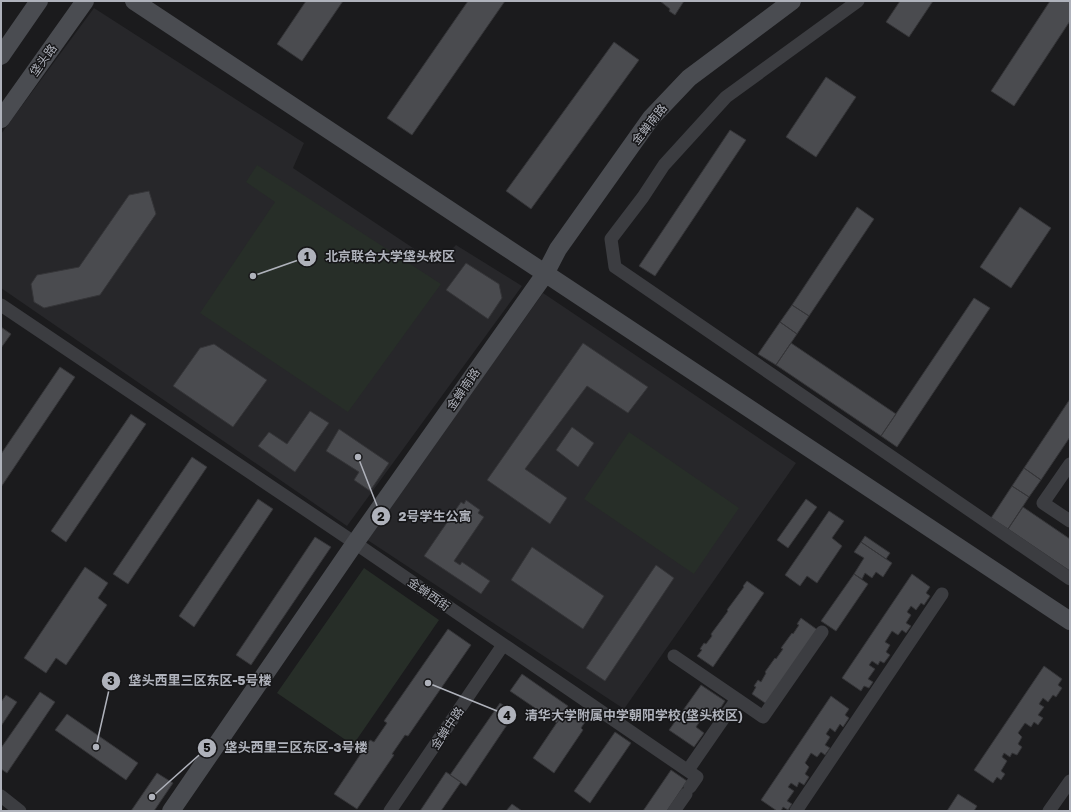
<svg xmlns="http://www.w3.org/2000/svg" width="1071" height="812" viewBox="0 0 1071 812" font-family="'Golos Text','Noto Sans SC',sans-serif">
	<rect width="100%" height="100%" fill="#1b1b1d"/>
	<path fill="#27272a" d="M94,8l210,135 -11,25 144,96 19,-19 66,41 -175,240 -346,-238v-154z
		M543,293l253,170 -172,246 -258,-170z"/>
	<path fill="#272e28" d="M257,165l184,119 -93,128 -148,-99 75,-111 -29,-20z
		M629,432l110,76 -45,66 -110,-75z
		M364,568l75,52 -86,125 -76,-52z"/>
	<path fill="#4a4b4f" stroke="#353538" d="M306,1h37l-41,60 -25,-17z
		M468,1h37l-93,134 -25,-17z
		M660,1h24l-9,14 -6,-4 1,-2z
		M900,1h33l-24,36 -23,-15z
		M1050,1h20v20l-56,85 -23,-15z
		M614,42l25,18 -108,149 -25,-18z
		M826,77l30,20 -40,60 -30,-20z
		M730,130l16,10 -91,136 -16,-10z
		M149,191l7,23 -56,81 -56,13 -10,-6 -3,-18 6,-9 42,-8 50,-72z
		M857,207l17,12 -65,97 -17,-11z
		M1020,207l31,21 -40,60 -31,-21z
		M466,263l33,21 3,14 -14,21 -42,-29z
		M974,298l16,10 -93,139 -16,-11z
		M792,305l17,11 -12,18 -17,-12z
		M780,322l17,12 -21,31 -18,-11z
		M1,327l10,7 -10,14z
		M583,343l65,44 -20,26 -41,-27 -62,83 42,29 -17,26 -63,-44z
		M791,343l105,71 -15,22 -105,-71z
		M214,344l53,36 -34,47 -60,-41 27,-38z
		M60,367l15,10 -74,110v-33z
		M1070,399v38l-29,43 -17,-12z
		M310,411l19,12 -34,49 -37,-26 11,-14 18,12z
		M131,414l15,10 -80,118 -15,-11z
		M572,427l22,16 -16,24 -22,-17z
		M339,429l50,34 -19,28 -16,-11 5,-8 -33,-21z
		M192,457l15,10 -79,117 -15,-10z
		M1024,468l17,12 -12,17 -17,-11z
		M1012,486l17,11 -21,32 -17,-11z
		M258,499l15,10 -79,118 -15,-11z
		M806,499l11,8 -29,41 -11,-8z
		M466,500l14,10 -2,3 6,4 -30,44 6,4 2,-3 28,19 -9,13 -57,-38 37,-54 3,2z
		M1023,507l47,32v32l-62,-42z
		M829,511l15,10 -12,17 10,8 -25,37 -10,-7 -7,10 -15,-11z
		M865,536l25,17 -4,6 -25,-17z
		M315,537l16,10 -80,118 -15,-10z
		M861,542l31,21 -9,14 -7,-5 -4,6 -7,-5 -3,6 -8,-5 10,-16 -10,-6z
		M532,547l72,49 -21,33 -72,-49z
		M656,565l18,13 -69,103 -19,-13z
		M85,567l23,16 -10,15 9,7 -41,60 -10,-7 -10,15 -22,-15z
		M854,574l14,10 -32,47 -15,-10z
		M912,574l18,13 -4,6 4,3 -6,9 -3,-2 -5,7 -5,-4 -4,6 4,3 -5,8 5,3 -5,7 -4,-3 -4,5 -6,-4 -7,11 5,3 -4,7 4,3 -6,8 -4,-2 -2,4 -6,-4 -3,4 6,4 -7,10 5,3 -4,6 -5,-2 -3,5 -19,-13z
		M747,581l17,12 -51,74 -16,-11 5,-6 -2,-1 4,-6 2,1 6,-8 -1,-2 17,-23 -1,-1 17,-23 -1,-1z
		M801,618l18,13 -51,74 -16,-11 4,-7 -2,-1 4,-6 3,2 5,-9 -1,-1 10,-14 1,1 7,-10 -2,-1 11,-15 1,1 6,-9 -2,-1z
		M448,629l23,16 -63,91 -3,-1 -13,19 2,1 -37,54 -23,-15 36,-54 4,2 13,-19 -3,-2z
		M1044,666l18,13 -4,6 4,3 -6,9 -3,-2 -5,7 -5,-4 -4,6 5,3 -6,8 5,3 -5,7 -4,-3 -3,5 -6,-4 -7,10 4,4 -4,7 4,3 -5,8 -5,-2 -2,4 -6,-4 -2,4 5,4 -6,10 4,3 -4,6 -4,-3 -4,6 -19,-13z
		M522,674l46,32 -11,17 -47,-32z
		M701,685l24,16 -11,17 -8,-6 -10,15 8,6 -10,14 -25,-17z
		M40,692l15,10 -48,71 -6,-4v-21z
		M6,695l11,7 -16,24v-24z
		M831,696l18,13 -4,6 4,3 -6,9 -3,-3 -5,8 -5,-4 -4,6 4,3 -5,8 5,3 -5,7 -4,-3 -4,5 -6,-4 -6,10 4,4 -4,7 4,3 -5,8 -5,-3 -2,5 -6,-4 -3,4 6,4 -7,10 5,3 -4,6 -5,-3 -2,4h-4l-16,-11z
		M500,703l15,10 -49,73 -16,-11z
		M573,710l14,9 -6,9 2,2 -29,43 -21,-15 29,-43 5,4z
		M67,714l71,49 -12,17 -71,-50z
		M615,732l16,11 -41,60 -16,-12z
		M671,770l16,11 -20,30h-24z
		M446,772l15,10 -20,29h-21z
		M157,773l16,10 -19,28h-23z
		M958,794l19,12 -3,5h-27z
		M512,804l10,7h-16z"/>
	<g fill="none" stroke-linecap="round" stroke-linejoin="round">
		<path stroke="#3c3d41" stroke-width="13" d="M858,1l-132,96 -62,68 -21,32 -32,42 4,28 455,312
			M1,305l354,238 342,234 -7,10
			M1070,464l-27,39 27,18
			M674,656l63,43 -49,71
			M737,699l26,18 59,-85
			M1,796l19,15
			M390,811l113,-166
			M674,811l12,-17
			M796,811l146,-217
			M1049,811l21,-30"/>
		<path stroke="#4a4c51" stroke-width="18" d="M134,1l936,620
			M1,56l38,-55
			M1,119l84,-118
			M171,811l184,-268 190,-269 13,-25 93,-131 38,-40 103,-77"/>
	</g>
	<g text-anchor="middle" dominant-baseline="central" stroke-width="3" stroke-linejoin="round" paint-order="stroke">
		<g font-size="12" fill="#afb2bb" stroke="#161618">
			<text transform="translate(43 60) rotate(-54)">垡头路</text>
			<text transform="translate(649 124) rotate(-51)">金蝉南路</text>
			<text transform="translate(463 389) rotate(-55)">金蝉南路</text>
			<text transform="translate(429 594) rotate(35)">金蝉西街</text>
			<text transform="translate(447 728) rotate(-56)">金蝉中路</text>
		</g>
	</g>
	<path fill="none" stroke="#afb2bb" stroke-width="1.5" d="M253 276L307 257M358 457L381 516M96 747L111 681M428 683L507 715M152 797L207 748"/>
	<g fill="#afb2bb" stroke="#161618" stroke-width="1.5">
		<circle cx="253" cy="276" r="4"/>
		<circle cx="358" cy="457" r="4"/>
		<circle cx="96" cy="747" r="4"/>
		<circle cx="428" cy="683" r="4"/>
		<circle cx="152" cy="797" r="4"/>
		<circle cx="307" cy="257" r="10"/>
		<circle cx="381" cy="516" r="10"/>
		<circle cx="111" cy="681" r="10"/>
		<circle cx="507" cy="715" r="10"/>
		<circle cx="207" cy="748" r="10"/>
	</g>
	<g font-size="12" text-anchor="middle" font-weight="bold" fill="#111">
		<text x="307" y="261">1</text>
		<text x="381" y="521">2</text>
		<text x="111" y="685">3</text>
		<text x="507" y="720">4</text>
		<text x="207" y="752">5</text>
	</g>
	<g font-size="13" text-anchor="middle" font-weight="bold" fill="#afb2bb" stroke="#161618" stroke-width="3" stroke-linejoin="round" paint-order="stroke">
		<text x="390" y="261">北京联合大学垡头校区</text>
		<text x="435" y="521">2号学生公寓</text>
		<text x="200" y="685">垡头西里三区东区-5号楼</text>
		<text x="634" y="720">清华大学附属中学朝阳学校(垡头校区)</text>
		<text x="296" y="752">垡头西里三区东区-3号楼</text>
	</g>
	<rect width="1071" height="812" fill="none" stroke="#afb2bb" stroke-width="4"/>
</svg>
